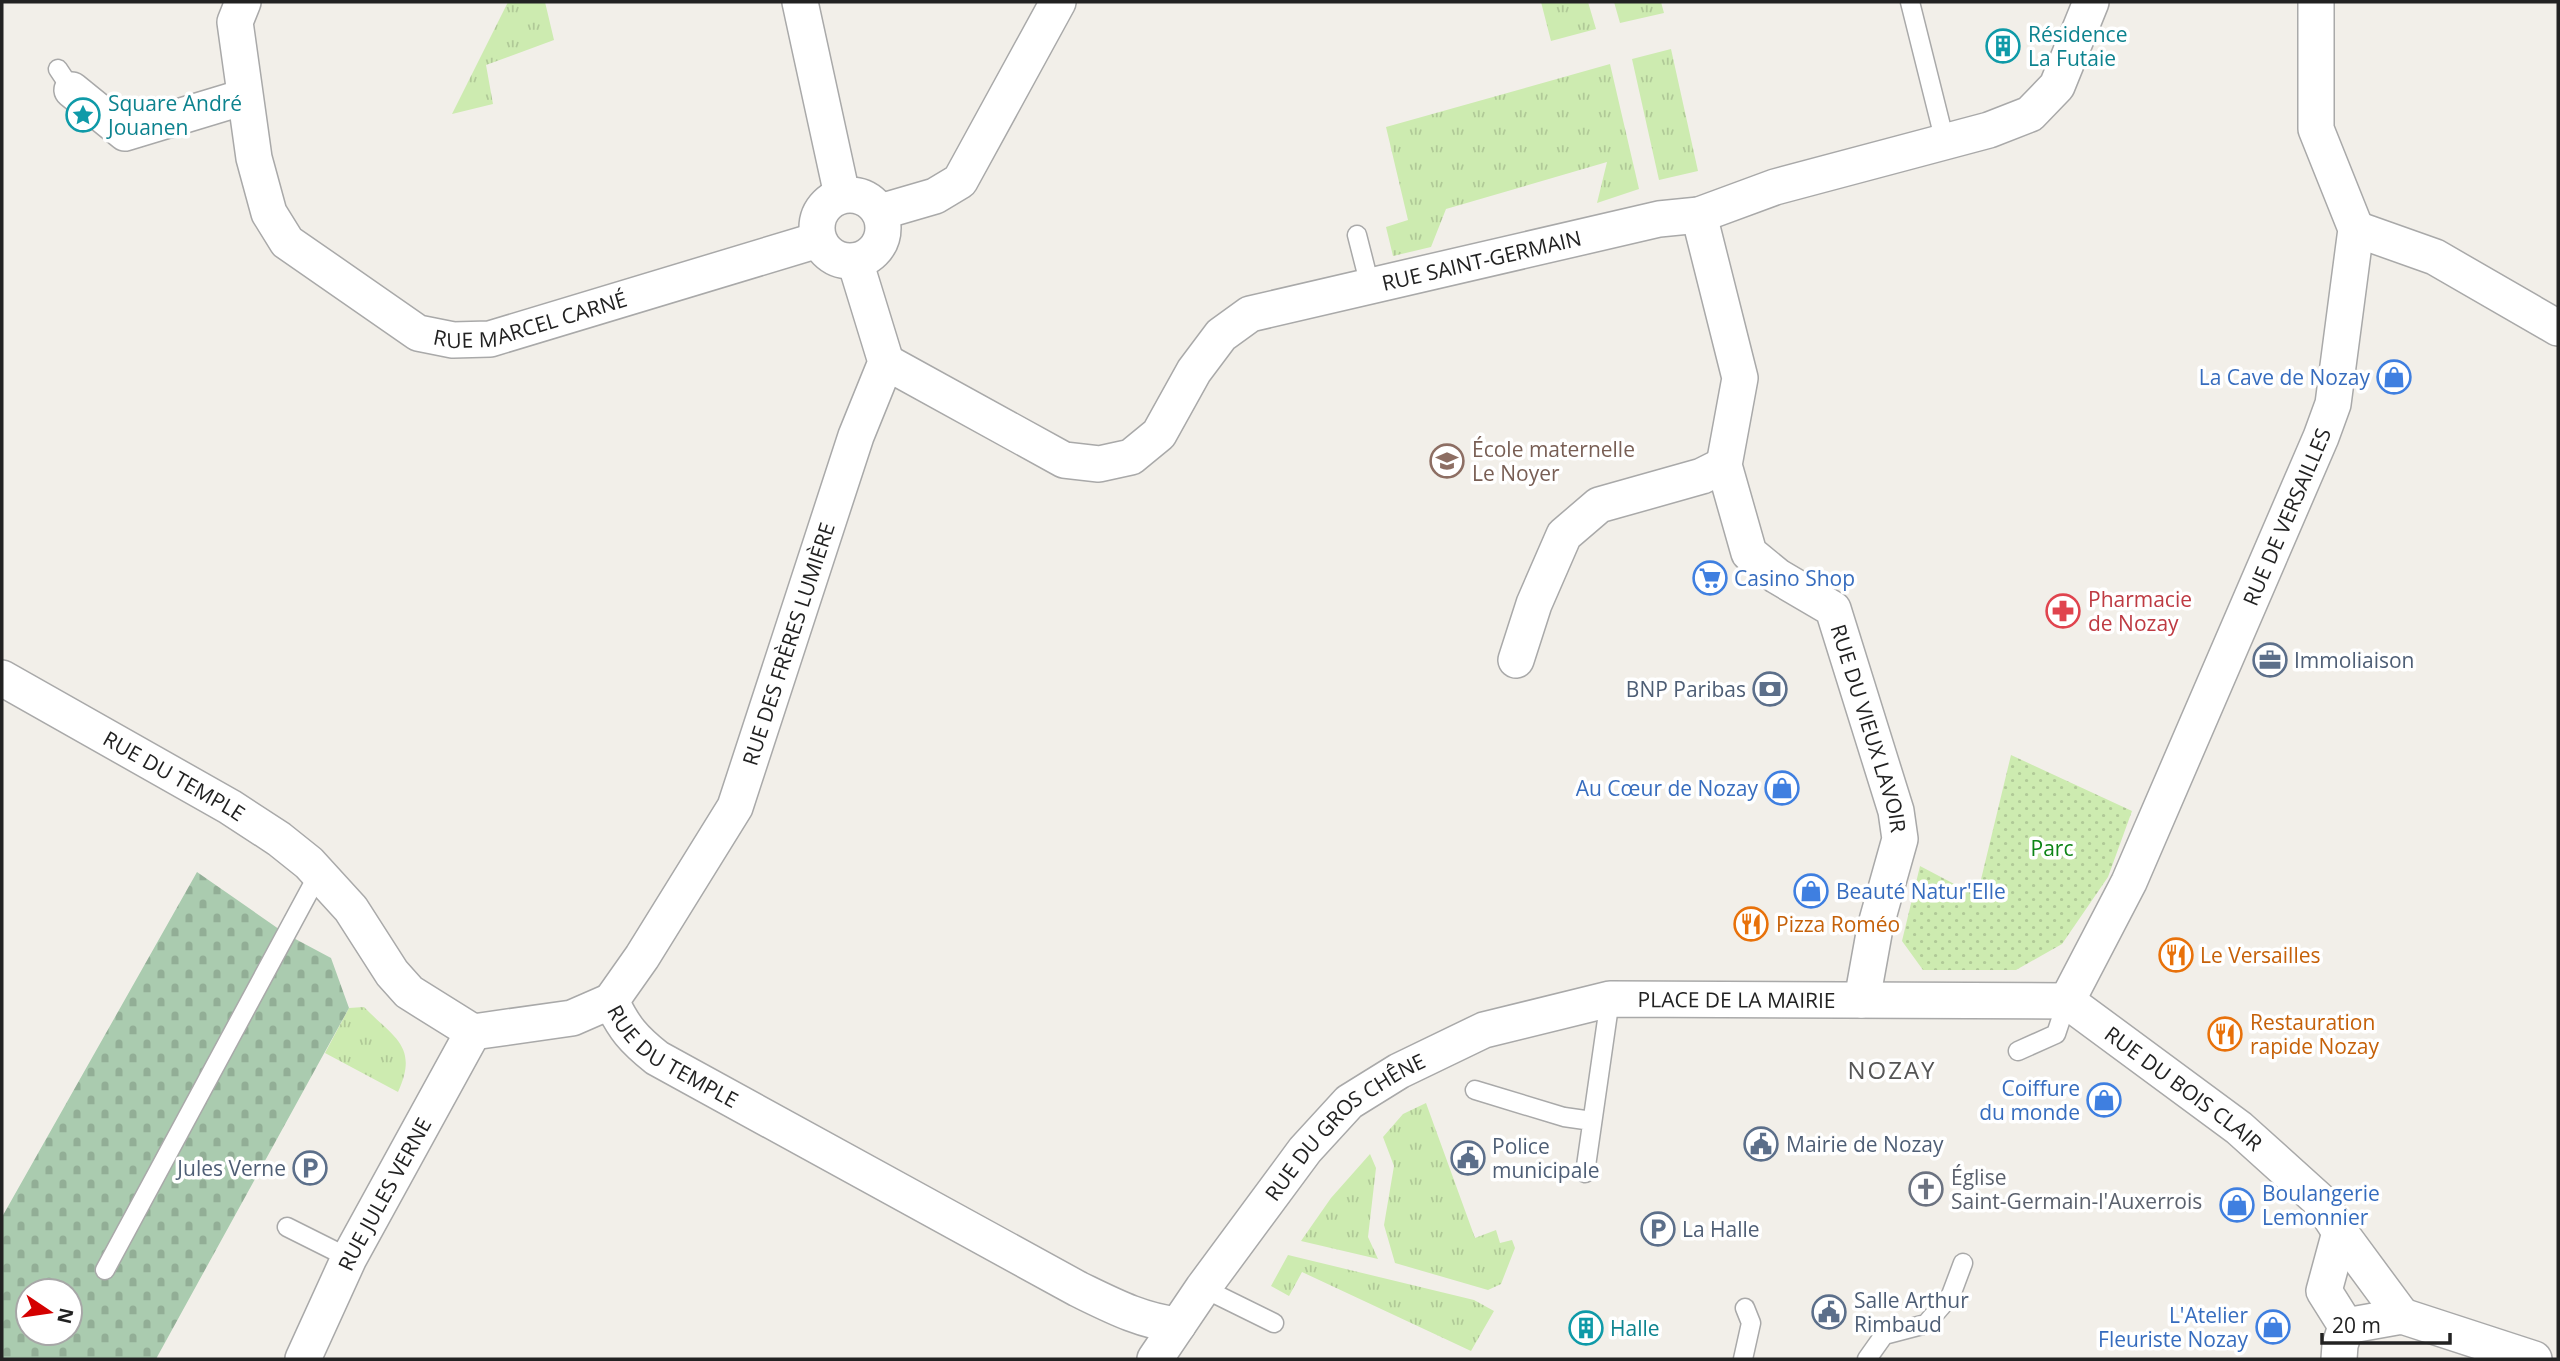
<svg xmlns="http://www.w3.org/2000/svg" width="2560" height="1361" viewBox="0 0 2560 1361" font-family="'Open Sans',sans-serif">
	<defs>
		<pattern id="grass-tufts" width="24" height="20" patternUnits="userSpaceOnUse" patternTransform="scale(1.75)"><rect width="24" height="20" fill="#cdebb0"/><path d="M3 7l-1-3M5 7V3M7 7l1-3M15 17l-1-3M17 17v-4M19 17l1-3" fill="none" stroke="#b0c997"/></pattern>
		<pattern id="cemetery-stones" width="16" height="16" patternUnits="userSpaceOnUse" patternTransform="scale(1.75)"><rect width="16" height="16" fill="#aacbaf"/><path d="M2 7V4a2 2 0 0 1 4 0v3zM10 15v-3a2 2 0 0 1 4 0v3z" fill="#92ae96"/></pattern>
		<pattern id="garden-dots" width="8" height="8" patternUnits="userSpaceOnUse" patternTransform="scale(1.75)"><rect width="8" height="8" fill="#cdebb0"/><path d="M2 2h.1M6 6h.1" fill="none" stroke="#b0c997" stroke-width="1.8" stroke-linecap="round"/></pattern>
	</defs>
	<rect width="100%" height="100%" fill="#f2efe9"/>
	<path fill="url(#grass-tufts)" d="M508,2h37l9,38 -68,25 7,39 -41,10z
		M1541,2h47l8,27 -45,12z
		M1614,2h47l3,11 -44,10z
		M1671,49l27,122 -39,9 -27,-121z
		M1610,64l29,125 -42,14 10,-41 -161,47 -15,38 -38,9 -7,-29 22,-7 -22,-93z
		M364,1007c30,31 55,39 34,85l-73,-39 24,-45z
		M1426,1103l49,135 21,-8 4,13 12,-3 3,8 -14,36 -13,6 -93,-27 -11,-38 10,-59 -11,-29 20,-23z
		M1370,1154l6,14 -8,69 10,22 -77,-18 30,-43z
		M1288,1255l186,45 20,11 -23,40 -169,-79 -13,24 -18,-10z"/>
	<path fill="url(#cemetery-stones)" fill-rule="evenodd" d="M197,872l89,62 45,24 18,50 -193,351h-154v-142zM28,1291h42v42h-42z"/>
	<path fill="url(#garden-dots)" d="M2011,755l121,56 -24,66 -46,67 -46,26h-93l-21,-29 18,-75 57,30z"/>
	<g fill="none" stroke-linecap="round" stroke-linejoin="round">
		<defs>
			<path id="lane" d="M1910,2l35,140
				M58,69l14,21
				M1357,235l13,51
				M2018,1051l38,-17 11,-33
				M1475,1090l89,27 28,4
				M1585,1173l25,-174
				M287,1227l62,31
				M105,1270l214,-397
				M1203,1288l71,35
				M1743,1359l8,-36 -6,-15
				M1867,1359l17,-24 42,-11 25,-29 12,-32"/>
			<g id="street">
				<path id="s1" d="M243,2l-8,20 19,136 15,55 18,29 131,91 35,7 37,-1 328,-99"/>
				<path d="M800,2l42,193"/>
				<path d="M72,90l53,43 119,-36"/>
				<circle cx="850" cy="228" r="33"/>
				<path d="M880,212l55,-16 25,-15 98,-179"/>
				<path id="s2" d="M1699,215l41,163 -16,87 25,88 28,23 56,33 63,202 4,28 -25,89 -13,72"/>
				<path d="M2356,229l79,28 123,71"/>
				<path id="s3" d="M886,362l178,98 35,4 32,-7 28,-23 35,-63 27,-36 29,-21 409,-95 40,-4 76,-28 214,-57 41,-16 27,-28 34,-84"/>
				<path d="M1516,660l18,-56 30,-69 35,-30 103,-29 22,-11"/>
				<path id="s4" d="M2,678l228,129 49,32 30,24 42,46 41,64 17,19 64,40 99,-14 39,-17c13,27 22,38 46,57l421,231c33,16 63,32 100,36"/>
				<path id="s5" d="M611,1001l31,-44 93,-150 121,-371 30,-74 -31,-101"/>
				<path id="s6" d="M2067,1001l62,-119 192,-445 12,-33 23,-175 -40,-100v-127"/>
				<path d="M2346,1326l56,-10 132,43"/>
				<path id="s7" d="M303,1359l46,-101 124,-226"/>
				<path id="s8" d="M1155,1359l48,-71 102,-138 44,-48 50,-31 85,-41 126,-31 457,2 172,127 81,73 20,31 62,84"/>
				<path d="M2339,1359l1,-14 6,-19 -22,-35 16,-59"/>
			</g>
		</defs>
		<use href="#lane" stroke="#a9a9a9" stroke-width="21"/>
		<use href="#street" stroke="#a9a9a9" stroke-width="38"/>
		<use href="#lane" stroke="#fff" stroke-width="18"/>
		<use href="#street" stroke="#fff" stroke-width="35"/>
	</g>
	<defs>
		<symbol id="building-ring" viewBox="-11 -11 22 22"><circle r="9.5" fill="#fff" stroke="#0f9aa8" stroke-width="1.5"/><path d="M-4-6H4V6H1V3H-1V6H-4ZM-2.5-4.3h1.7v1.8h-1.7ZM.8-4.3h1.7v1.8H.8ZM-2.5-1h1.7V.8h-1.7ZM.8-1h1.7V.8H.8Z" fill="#0f9aa8"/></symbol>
		<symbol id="sight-ring" viewBox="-11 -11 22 22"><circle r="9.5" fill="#fff" stroke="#0f9aa8" stroke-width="1.5"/><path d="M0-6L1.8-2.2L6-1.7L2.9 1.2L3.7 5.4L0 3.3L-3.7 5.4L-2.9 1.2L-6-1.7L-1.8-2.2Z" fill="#0f9aa8"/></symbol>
		<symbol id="shop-ring" viewBox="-11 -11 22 22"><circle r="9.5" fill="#fff" stroke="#3f7fe0" stroke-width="1.5"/><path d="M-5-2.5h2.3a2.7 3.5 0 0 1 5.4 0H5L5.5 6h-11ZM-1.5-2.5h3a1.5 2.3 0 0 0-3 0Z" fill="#3f7fe0"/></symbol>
		<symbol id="school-ring" viewBox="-11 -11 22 22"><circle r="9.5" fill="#fff" stroke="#8d6e63" stroke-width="1.5"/><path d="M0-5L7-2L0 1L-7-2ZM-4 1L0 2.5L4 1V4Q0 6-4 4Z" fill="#8d6e63"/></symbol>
		<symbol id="supermarket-ring" viewBox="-11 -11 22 22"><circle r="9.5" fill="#fff" stroke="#3f7fe0" stroke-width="1.5"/><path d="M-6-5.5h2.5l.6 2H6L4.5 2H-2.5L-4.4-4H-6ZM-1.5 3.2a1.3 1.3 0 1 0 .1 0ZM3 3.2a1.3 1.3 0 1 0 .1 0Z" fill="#3f7fe0"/></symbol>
		<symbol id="pharmacy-ring" viewBox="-11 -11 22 22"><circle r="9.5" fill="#fff" stroke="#e0444e" stroke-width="1.5"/><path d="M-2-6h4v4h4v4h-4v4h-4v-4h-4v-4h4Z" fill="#e0444e"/></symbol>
		<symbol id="office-ring" viewBox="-11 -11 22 22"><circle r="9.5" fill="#fff" stroke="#5c6f8a" stroke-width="1.5"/><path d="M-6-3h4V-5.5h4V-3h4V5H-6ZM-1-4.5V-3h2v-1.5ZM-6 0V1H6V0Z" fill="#5c6f8a"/></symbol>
		<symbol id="bank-ring" viewBox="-11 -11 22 22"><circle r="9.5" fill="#fff" stroke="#5c6f8a" stroke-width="1.5"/><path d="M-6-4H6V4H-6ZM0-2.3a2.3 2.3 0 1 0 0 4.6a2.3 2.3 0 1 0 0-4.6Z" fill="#5c6f8a"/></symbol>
		<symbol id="restaurant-ring" viewBox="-11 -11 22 22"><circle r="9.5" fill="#fff" stroke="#e8710a" stroke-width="1.5"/><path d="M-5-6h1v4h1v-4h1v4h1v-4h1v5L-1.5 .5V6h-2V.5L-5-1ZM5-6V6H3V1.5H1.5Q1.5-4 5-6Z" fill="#e8710a"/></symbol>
		<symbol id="civic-ring" viewBox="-11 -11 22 22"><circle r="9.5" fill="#fff" stroke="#5c6f8a" stroke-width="1.5"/><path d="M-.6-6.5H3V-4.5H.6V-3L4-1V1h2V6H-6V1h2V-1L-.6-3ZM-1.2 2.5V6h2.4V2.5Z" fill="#5c6f8a"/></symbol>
		<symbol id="parking-ring" viewBox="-11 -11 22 22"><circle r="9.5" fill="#fff" stroke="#5c6f8a" stroke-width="1.5"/><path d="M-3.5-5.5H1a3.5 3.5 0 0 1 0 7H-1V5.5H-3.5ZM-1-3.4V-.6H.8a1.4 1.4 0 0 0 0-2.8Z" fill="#5c6f8a"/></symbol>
		<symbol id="church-ring" viewBox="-11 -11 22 22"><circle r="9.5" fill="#fff" stroke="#6b7280" stroke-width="1.5"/><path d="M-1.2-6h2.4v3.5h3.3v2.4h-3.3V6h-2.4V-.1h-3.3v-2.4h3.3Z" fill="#6b7280"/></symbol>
	</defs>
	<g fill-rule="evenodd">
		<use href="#building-ring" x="1984" y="27" width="38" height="38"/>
		<use href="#sight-ring" x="64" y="96" width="38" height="38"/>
		<use href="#shop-ring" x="2375" y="358" width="38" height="38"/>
		<use href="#school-ring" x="1428" y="442" width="38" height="38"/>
		<use href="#supermarket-ring" x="1691" y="559" width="38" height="38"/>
		<use href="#pharmacy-ring" x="2044" y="592" width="38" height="38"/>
		<use href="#office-ring" x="2251" y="641" width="38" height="38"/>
		<use href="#bank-ring" x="1751" y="670" width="38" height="38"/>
		<use href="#shop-ring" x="1763" y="769" width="38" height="38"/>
		<use href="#shop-ring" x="1792" y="872" width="38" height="38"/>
		<use href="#restaurant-ring" x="1732" y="905" width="38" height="38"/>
		<use href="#restaurant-ring" x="2157" y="936" width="38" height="38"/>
		<use href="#restaurant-ring" x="2206" y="1015" width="38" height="38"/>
		<use href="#shop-ring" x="2085" y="1081" width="38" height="38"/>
		<use href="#civic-ring" x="1742" y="1125" width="38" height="38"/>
		<use href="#civic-ring" x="1449" y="1139" width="38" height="38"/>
		<use href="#parking-ring" x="291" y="1149" width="38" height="38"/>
		<use href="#church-ring" x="1907" y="1170" width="38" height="38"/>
		<use href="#shop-ring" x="2218" y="1186" width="38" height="38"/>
		<use href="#parking-ring" x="1639" y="1210" width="38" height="38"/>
		<use href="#civic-ring" x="1810" y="1293" width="38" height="38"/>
		<use href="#shop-ring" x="2254" y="1308" width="38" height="38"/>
		<use href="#building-ring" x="1567" y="1309" width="38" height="38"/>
	</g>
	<g text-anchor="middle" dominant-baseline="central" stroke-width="7" stroke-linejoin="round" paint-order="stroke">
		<g font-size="21" fill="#0d838f" stroke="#fff" text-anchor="start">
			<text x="2028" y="34">Résidence<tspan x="2028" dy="24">La Futaie</tspan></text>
			<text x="108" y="103">Square André<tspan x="108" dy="24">Jouanen</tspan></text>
			<text x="1610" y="1328">Halle</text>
		</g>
		<g font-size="21" fill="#222" stroke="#fff">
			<text stroke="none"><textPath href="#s3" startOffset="698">RUE SAINT-GERMAIN</textPath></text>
			<text stroke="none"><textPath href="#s1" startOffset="525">RUE MARCEL CARNÉ</textPath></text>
			<text stroke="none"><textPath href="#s6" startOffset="532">RUE DE VERSAILLES</textPath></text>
			<text stroke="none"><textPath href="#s5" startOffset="402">RUE DES FRÈRES LUMIÈRE</textPath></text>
			<text stroke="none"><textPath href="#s2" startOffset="574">RUE DU VIEUX LAVOIR</textPath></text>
			<text stroke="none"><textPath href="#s4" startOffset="198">RUE DU TEMPLE</textPath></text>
			<text stroke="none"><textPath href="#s8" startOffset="732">PLACE DE LA MAIRIE</textPath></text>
			<text stroke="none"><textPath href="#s4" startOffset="826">RUE DU TEMPLE</textPath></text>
			<text stroke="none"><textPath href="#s8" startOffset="1208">RUE DU BOIS CLAIR</textPath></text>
			<text stroke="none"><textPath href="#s8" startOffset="303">RUE DU GROS CHÊNE</textPath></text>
			<text stroke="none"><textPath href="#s7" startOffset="184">RUE JULES VERNE</textPath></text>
		</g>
		<g font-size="21" fill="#366cbe" stroke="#fff" text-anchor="end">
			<text x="2370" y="377">La Cave de Nozay</text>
			<text x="1734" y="578" text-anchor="start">Casino Shop</text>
			<text x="1758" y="788">Au Cœur de Nozay</text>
			<text x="1836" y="891" text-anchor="start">Beauté Natur'Elle</text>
			<text x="2080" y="1088">Coiffure<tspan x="2080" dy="24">du monde</tspan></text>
			<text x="2262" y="1193" text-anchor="start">Boulangerie<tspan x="2262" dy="24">Lemonnier</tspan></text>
			<text x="2248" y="1315">L'Atelier<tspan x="2248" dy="24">Fleuriste Nozay</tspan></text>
		</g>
		<g font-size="21" fill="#785e54" stroke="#fff" text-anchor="start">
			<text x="1472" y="449">École maternelle<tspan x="1472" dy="24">Le Noyer</tspan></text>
		</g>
		<g font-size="21" fill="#be3a42" stroke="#fff" text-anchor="start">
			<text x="2088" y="599">Pharmacie<tspan x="2088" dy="24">de Nozay</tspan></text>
		</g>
		<g font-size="21" fill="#4e5e75" stroke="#fff" text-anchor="start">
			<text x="2294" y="660">Immoliaison</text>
			<text x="1746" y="689" text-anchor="end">BNP Paribas</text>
			<text x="1786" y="1144">Mairie de Nozay</text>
			<text x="1492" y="1146">Police<tspan x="1492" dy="24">municipale</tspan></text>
			<text x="286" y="1168" text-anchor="end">Jules Verne</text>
			<text x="1682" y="1229">La Halle</text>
			<text x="1854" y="1300">Salle Arthur<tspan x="1854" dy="24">Rimbaud</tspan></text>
		</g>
		<g font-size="21" fill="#0c8416" stroke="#fff">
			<text x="2052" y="848">Parc</text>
		</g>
		<g font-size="21" fill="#c56008" stroke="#fff" text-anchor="start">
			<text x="1776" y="924">Pizza Roméo</text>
			<text x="2200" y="955">Le Versailles</text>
			<text x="2250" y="1022">Restauration<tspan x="2250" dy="24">rapide Nozay</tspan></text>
		</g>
		<g font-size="21" fill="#5b616d" stroke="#fff" text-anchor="start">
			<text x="1951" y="1177">Église<tspan x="1951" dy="24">Saint-Germain-l'Auxerrois</tspan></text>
		</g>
		<g font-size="24" letter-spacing="2" fill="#555" stroke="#fff">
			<text x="1892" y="1069">NOZAY</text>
		</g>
	</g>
	<rect width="2560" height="1361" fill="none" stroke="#222222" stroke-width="7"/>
	<g transform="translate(49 1312) rotate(103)"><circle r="33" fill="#ffffff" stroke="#a7a7a7" stroke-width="2"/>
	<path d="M0-5L12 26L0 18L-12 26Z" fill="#d40000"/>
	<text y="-10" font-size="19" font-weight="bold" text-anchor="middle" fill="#222222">N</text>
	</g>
	<path d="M2322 1333v10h128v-10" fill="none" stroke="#222222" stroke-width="3.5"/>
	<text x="2332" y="1333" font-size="21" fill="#222222" stroke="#ffffff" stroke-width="5" paint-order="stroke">20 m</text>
</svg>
